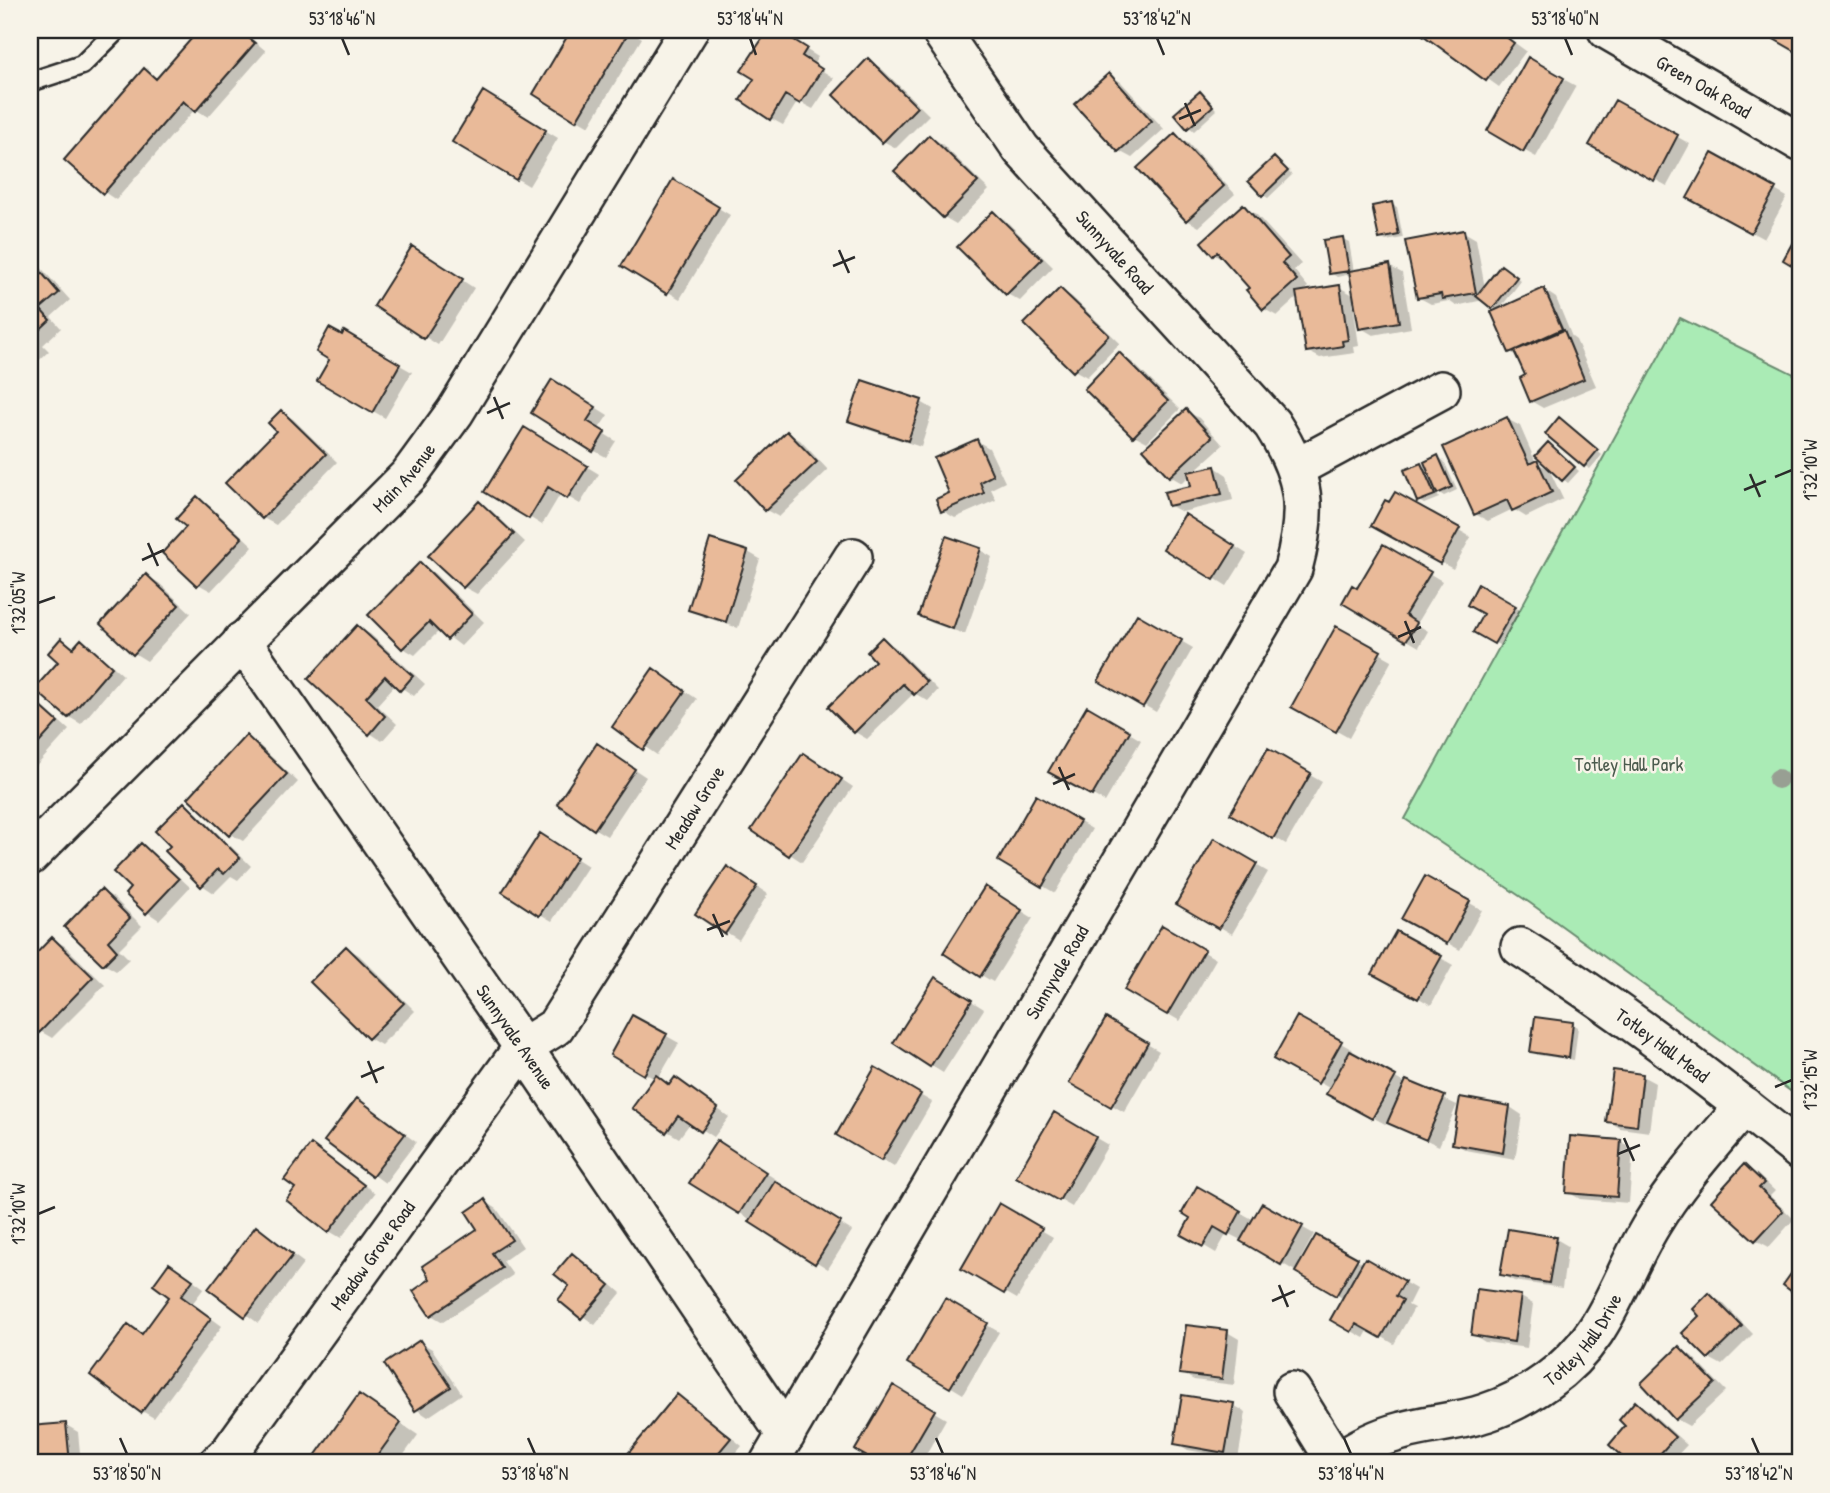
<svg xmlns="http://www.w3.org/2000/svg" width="1830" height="1493" viewBox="0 0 1830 1493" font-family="'Patrick Hand',sans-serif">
	<rect width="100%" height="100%" fill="#f7f3e8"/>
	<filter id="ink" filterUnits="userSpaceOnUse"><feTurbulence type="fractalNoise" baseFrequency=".0143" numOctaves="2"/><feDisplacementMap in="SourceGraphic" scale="14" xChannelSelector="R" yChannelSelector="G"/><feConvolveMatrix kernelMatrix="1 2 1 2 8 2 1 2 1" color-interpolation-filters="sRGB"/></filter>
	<g filter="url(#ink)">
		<path fill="#aaebb5" stroke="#6a8b70" stroke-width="2" d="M1680,318l120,59v721l-270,-195 -125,-84z"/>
		<path fill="#0003" d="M201,30h40l25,21 -58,66 -13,-8 -79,91 -12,-8 41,-122 13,9z
			M573,30h56l13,8 -53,88 -54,-32z
			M770,30h5l43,27 -5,8 21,13 -21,31 -15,-8 -15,24 -13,-7 -14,-40 -12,-8z
			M1419,30h78l29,21 -27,36z
			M1528,60l48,26 -40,71 -47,-26z
			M869,61l12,7 48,47 -33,33 -13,-7z
			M1109,75l12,7 43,47 -32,29 -13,-7z
			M1200,93l17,17 -23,21 -5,-4z
			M484,94l74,44 -29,48 -74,-44z
			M1616,102l74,42 -23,42 -75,-41z
			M1175,135l12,7 48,52 -36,33 -12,-7z
			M930,137l12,7 47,46 -33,34 -12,-7 -48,-46z
			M1713,155l74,42 -23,42 -75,-41z
			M1274,159l18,16 -24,23 -5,-3z
			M673,181l57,34 -50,84 -57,-34z
			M1391,204l6,3 6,31 -17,3 -6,-3z
			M1243,207l13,7 45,50 -7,6 14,17 -6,6 37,-6 16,9 -4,-22 -14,3 -6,-4 12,-34 6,3 5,30 35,-6 13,7 9,55 -38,7 -12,-7 -5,-25h-3l6,43 -5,1 1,6 -35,5 -13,-7 -8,-55 -22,20 -13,-7 -16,-18 4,-3 -25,-26 -12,-8z
			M993,213l12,7 48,47 -33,34 -13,-7 -47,-47z
			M1464,232l12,7 9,49 22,-18 14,11 -23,30 46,-21 12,8 16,39 4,3 20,46 -53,22 -12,-7 -4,-25 -8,-19 -9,-5 -12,-41 -15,-11 -27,6 -7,-5 -18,3 -13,-7z
			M425,256l49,32 -36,57 -62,-39z
			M30,258l6,4 34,38 -19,17 10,11 -18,17 6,6 -19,18z
			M1060,290l12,7 48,46 -33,34 -13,-7z
			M345,334l67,38 -27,46 -66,-38z
			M1120,355l12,7 48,47 -33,33 -13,-7z
			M30,370l5,6 -5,5z
			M565,388l43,27 -10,15 18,11 -10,16 -13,-7z
			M921,402l12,7 -12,38 -58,-19 -13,-8z
			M1186,411l13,7 24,27 -30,27 22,-5 12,8 6,25 -51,12 -13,-7 24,-18 -3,-12 -8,8 -12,-7z
			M281,412l12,7 44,43 -61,63 -13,-7 -35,-35 51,-52z
			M1507,419l13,7 16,37 13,6 14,30 -37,18 -13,-8 -25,12 -13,-7z
			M1565,423l37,32 -12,14 -5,-3z
			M525,429l74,45 -19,30 -19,-11 -19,32 -55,-34z
			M787,433l13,7 28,30 -49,47 -13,-7 -28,-30z
			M977,441l12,7 16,34 -14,7 5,11 -41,18 -12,-7z
			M1548,444l31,27 -11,12 -5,-4z
			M1438,457l6,4 13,29 -13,6 -8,-5 3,7 -15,6 -5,-3 2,-36 8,4z
			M1396,494l75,43 -18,32 -79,-44z
			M197,499l13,7 43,40 -42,45 -13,-7 -10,-57z
			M480,504l12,7 33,31 -48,52 -13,-7 -33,-31z
			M1198,523l49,31 -20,32 -61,-38z
			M711,541l37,11 12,7 -22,69 -36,-12 -12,-7z
			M1383,546l59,35 -26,43 12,7 -9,16 -75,-44 14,-13z
			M980,550l12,7 -27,77 -33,-11 -12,-7z
			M420,564l13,8 51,50 -23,24 -21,-16 -25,25 -12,-7 -33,-33z
			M146,576l13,7 32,30 -44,48 -13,-8 -31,-29z
			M1479,587l42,23 -20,36 -26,-14 10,-19z
			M1138,616l55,32 -37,64 -56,-32z
			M357,627l13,7 55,50 -11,12 -18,-12 -19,21 20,19 -15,17 -12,-8z
			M1336,629l56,31 -43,78 -55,-31z
			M61,640l14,9 6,-7 12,7 30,26 -42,49 -12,-7 -9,-55z
			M882,640l13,7 43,43 -10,11 -14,-8 -47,46 -12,-7z
			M666,678l31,21 -40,56 -43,-29z
			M30,695l39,35 -39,43z
			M1087,708l54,32 -36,62 -54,-31z
			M246,738l13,7 39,37 -55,59 -13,-7z
			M1268,751l54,31 -36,62 -54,-31z
			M610,753l36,24 -39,59 -12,-7z
			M816,762l37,25 -51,75 -49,-32z
			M1037,797l55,32 -37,64 -55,-32z
			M184,805l12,7 55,54 -13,14 -7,-4 -17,17 -12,-8 -30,-39z
			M1215,841l53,31 -36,62 -53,-31z
			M552,843l36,23 -36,55 -12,-7z
			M141,846l12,7 37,34 -31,33 -12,-8z
			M739,875l29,19 -29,46 -42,-26z
			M1426,878l56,32 -22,40 -57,-32z
			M102,891l12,7 28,28 -23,23 10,10 -13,12 -12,-7 -38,-37z
			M998,896l35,22 -40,64 -12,-7z
			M1163,928l53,31 -36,62 -53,-31z
			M1397,933l56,32 -22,40 -56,-32z
			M52,939l13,7 40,39 -53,53 -12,-7 -10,-10v-59z
			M347,948l12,7 56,56 -34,34 -12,-7z
			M948,986l36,23 -41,64 -48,-30z
			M633,1017l46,26 -21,36 13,7 5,-7 53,38 -15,20 -23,-15 -12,16 -12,-7 -12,-52 -43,-24z
			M1297,1018l56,32 -2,3 55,31 1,-2 50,23 -18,41 -52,-25 -2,3 -56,-31 2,-4 -56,-31z
			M1107,1021l52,30 -35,61 -53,-30z
			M1573,1024l5,3 -4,33 -36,-5 -6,-3z
			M30,1047l11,11 -11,12z
			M876,1070l56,32 -38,65 -55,-33z
			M1642,1076l13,7 -6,49 -29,-4 -12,-7z
			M358,1100l58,42 -31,41 -58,-42z
			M1510,1107l12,8 -7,44 -49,-9 -12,-7z
			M1055,1114l53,31 -36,62 -53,-31z
			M1621,1142l12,7 -4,54 -49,-4 -12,-7z
			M311,1146l64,47 -34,45 -12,-7 -32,-44z
			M730,1150l47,30 -2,3 77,48 -24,38 -88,-56z
			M1745,1166l12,8 18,17 -5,5 24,23 -25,28 -13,-7 -43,-39z
			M1198,1189l56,31 8,-15 52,29 -15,28 3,2 15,-27 47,27 2,-4 50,29 -8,16 6,3 -20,36 -25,-15 -5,9 -32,-18 12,-21 -103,-59 -14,-7 -11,20 -32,-19 9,-17z
			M485,1201l12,8 26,38 -20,14 10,14 -70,47 -12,-7 1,-36 48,-50z
			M1000,1206l53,31 -36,62 -54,-31z
			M268,1236l36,27 -46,60 -47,-34z
			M1556,1239l12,7 -6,42 -48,-7 -12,-7z
			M572,1255l13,7 36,31 -26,32 -35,-26 11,-13z
			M182,1272l22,16 -12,16 30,22 -68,92 -12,-7 1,-76 28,-38z
			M1709,1295l13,7 31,32 -31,31 -13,-7 -24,-25 17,-17z
			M1521,1297l12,7 -6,44 -42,-6 -13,-8z
			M945,1301l54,31 -36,62 -53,-32z
			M1227,1332l12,7 -5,46 -40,-5 -13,-7z
			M420,1342l12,7 30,45 -34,23 -12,-8z
			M1680,1348l12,8 34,35 -37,35 -13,-7z
			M893,1388l53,31 -25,44h-40l-24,-13z
			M360,1396l58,39 -20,28h-86z
			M677,1396l13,7 52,43 -14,17h-102l-2,-2z
			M1635,1403l13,7 39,35 -17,18h-38l-21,-18 16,-19z
			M1233,1405l13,7 -8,47 -50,-9 -12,-7z
			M66,1425l12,7 3,31h-51v-35z"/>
		<path fill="#e9ba99" stroke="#2b2b2b" stroke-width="2" d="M199,30h40l16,13 -60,69 -12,-11 -80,93 -39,-34 80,-92 12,11z
			M571,30h59l-54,91 -43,-27z
			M768,30h10l29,18 -5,8 20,13 -22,35 -15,-9 -15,25 -30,-20 14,-21 -13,-8z
			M1416,30h81l17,13 -28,38z
			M1765,30h35v24l-37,-21z
			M1528,57l36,21 -41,74 -36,-21z
			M868,58l49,49 -35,36 -49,-48z
			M1109,73l43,48 -34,31 -44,-48z
			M483,91l63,39 -30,50 -64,-38z
			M1200,91l13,15 -26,23 -13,-15z
			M1615,100l63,35 -24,46 -65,-36z
			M1175,133l49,53 -38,35 -49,-53z
			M929,135l49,47 -35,36 -49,-47z
			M1712,153l64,35 -25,45 -64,-35z
			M1274,157l14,14 -26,25 -14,-15z
			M673,179l46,28 -52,87 -46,-28z
			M1392,202l7,33 -20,4 -7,-33z
			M1243,204l46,53 -7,6 15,17 -34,30 -17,-20 3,-2 -32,-36 -4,4 -12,-14z
			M993,211l49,48 -36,36 -49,-48z
			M1800,229v41l-17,-10z
			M1464,230l12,63 -34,6 -1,-5 -24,4 -12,-57z
			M1343,237l6,34 -20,3 -6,-34z
			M412,246l51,33 -39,60 -50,-33z
			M30,259l29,34 -19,16 10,11 -18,17 6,6 -8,8z
			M1390,264l9,58 -40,7 -10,-58z
			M1501,265l16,12 -25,32 -16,-13z
			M1340,285l8,55 -6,1 1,5 -37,6 -10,-60z
			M1060,288l49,47 -36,37 -49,-48z
			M1544,288l18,41 -53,24 -18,-41z
			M329,328l13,7 2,-4 56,33 -28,49 -55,-32 12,-21 -13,-8z
			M1564,330l20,49 -54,23 -10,-24 5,-3 -11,-24z
			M1119,352l49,49 -35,36 -49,-48z
			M552,379l44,28 -9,14 18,11 -12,20 -62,-39z
			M862,380l60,20 -14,41 -60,-20z
			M1186,409l26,28 -43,40 -26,-28z
			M281,410l45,44 -64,65 -37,-36 51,-52 -8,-8z
			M1507,417l22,47 8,-4 15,32 -40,19 -5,-11 -33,15 -31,-68z
			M1559,417l39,33 -14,17 -39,-33z
			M524,427l64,39 -21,33 -19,-12 -19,32 -45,-27z
			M787,431l30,31 -52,49 -29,-31z
			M977,439l16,36 -13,7 4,11 -43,19 -5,-13 13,-6 -15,-35z
			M1548,442l27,25 -13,14 -27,-25z
			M1438,455l14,32 -15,7 -13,-32z
			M1421,463l14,32 -18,7 -13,-32z
			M1215,466l7,28 -54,12 -4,-14 27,-6 -3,-14z
			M1395,492l65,36 -20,36 -69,-38 14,-26 4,2z
			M197,496l45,42 -45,48 -35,-33 24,-26 -10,-8z
			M479,501l35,33 -51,54 -35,-32z
			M1185,514l50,32 -21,34 -51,-31z
			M946,536l35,12 -28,81 -35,-13z
			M710,539l38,12 -22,71 -38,-12z
			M1383,544l48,28 -26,43 12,8 -11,18 -64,-38 10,-18 5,3z
			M420,562l52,52 -25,26 -18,-18 -27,27 -34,-34z
			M146,574l33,31 -46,50 -33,-31z
			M1478,584l38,22 -22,38 -21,-12 10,-18 -16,-9z
			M1137,614l45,26 -39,67 -45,-26z
			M357,625l56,51 -13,15 -15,-15 -19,21 19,19 -16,19 -61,-56z
			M1336,626l45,25 -45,81 -45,-25z
			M882,637l45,45 -13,13 -11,-11 -49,49 -26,-26 47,-46 -8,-9z
			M61,638l12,10 8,-9 31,28 -44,51 -34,-29 24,-27 -10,-9z
			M653,668l32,23 -42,59 -31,-23z
			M30,697l28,25 -28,31z
			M1087,706l43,25 -38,65 -44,-24z
			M246,735l41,39 -58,62 -41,-38z
			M597,743l38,26 -41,61 -37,-26z
			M1268,748l43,25 -38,66 -43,-25z
			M803,753l39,26 -53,77 -38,-26z
			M1036,795l44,26 -38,66 -44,-26z
			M184,802l56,56 -16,16 -6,-5 -17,18 -36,-36 5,-5 -15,-15z
			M540,833l37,24 -38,59 -37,-24z
			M1214,838l43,25 -38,66 -43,-25z
			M141,843l38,36 -33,35 -21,-20 5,-6 -17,-16z
			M727,866l30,20 -32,48 -30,-20z
			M1425,876l45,25 -23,43 -46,-25z
			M985,886l37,24 -42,67 -37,-24z
			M101,889l29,29 -22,23 9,10 -14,14 -39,-38z
			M1162,925l43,25 -38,65 -43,-25z
			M1396,931l46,25 -24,43 -46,-25z
			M52,937l41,40 -54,56 -9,-9v-64z
			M346,946l58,57 -36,36 -58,-57z
			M935,977l37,23 -42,67 -37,-24z
			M632,1015l35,19 -23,41 -34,-20z
			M1297,1016l45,25 -24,43 -45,-25z
			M1535,1017l38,5 -4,36 -39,-6z
			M1106,1018l42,25 -37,64 -42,-24z
			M1350,1051l46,25 -24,43 -46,-25z
			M875,1067l46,27 -40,67 -45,-26z
			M1613,1070l30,4 -6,52 -31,-4z
			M656,1075l13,10 6,-8 43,31 -17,24 -23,-16 -12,17 -34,-25z
			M1406,1080l39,16 -19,44 -39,-17z
			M1460,1097l50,9 -7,47 -51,-9z
			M357,1098l48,36 -33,43 -48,-36z
			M1054,1112l42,25 -37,64 -43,-24z
			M1570,1136l51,4 -4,57 -51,-4z
			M717,1140l49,32 -27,42 -50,-31z
			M311,1144l53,41 -36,48 -42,-33 9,-12 -11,-8z
			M1744,1164l20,19 -5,5 24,23 -28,30 -44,-40z
			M775,1181l66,41 -26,42 -66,-42z
			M1197,1186l44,25 -13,24 -14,-8 -11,20 -22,-12 9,-17 -8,-5z
			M485,1199l27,41 -20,13 10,15 -72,48 -17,-25 17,-12 -8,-13 55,-37 -11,-17z
			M999,1203l43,25 -38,66 -43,-25z
			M1262,1203l41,23 -22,39 -41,-24z
			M256,1226l37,29 -48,62 -37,-28z
			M1508,1229l49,8 -8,46 -49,-8z
			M1316,1235l42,23 -22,38 -41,-24z
			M572,1253l38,32 -29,34 -23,-19 11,-14 -15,-12z
			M1365,1258l40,23 -9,15 7,4 -22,38 -25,-14 -5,8 -21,-12z
			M1800,1261v37l-17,-13z
			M169,1263l24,17 -12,16 30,22 -70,95 -51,-38 38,-51 14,10 27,-37 -16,-12z
			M1477,1289l44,6 -7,47 -43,-7z
			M1709,1293l33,33 -34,33 -26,-26 17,-17 -6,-7z
			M945,1298l43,25 -38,65 -43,-25z
			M1186,1325l42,5 -6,49 -43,-5z
			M420,1340l31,47 -36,24 -31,-47z
			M1679,1346l36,37 -40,37 -34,-37z
			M893,1385l42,25 -31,53h-26l-23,-13z
			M359,1394l42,29 -29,40h-62z
			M677,1394l54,44 -21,25h-87l-2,-1z
			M1182,1395l52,8 -9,50 -51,-9z
			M1635,1401l40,36 -23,26h-23l-20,-18 16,-19 -6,-6z
			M66,1423l4,40h-40v-37z
			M1161,1456l25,7h-27z"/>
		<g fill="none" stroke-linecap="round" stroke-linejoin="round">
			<defs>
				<path id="service" d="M30,82l52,-17 35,-35"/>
				<g id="minor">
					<path id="s1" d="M1607,30l193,112"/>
					<path d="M1296,468l145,-78"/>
					<path id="s2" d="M242,641l281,406 263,388"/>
					<path id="s3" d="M30,856l379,-381 46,-63 234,-382"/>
					<path id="s4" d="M1520,947c98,61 190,132 280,204"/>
					<path d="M1292,1391l44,71"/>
					<path id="s5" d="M218,1463l11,-10 294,-406 32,-20 298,-470"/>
					<path id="s6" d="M769,1463l524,-894c16,-60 13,-92 -21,-145l-251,-275 -81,-119"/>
					<path id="s7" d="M1335,1463c20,-14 43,-26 67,-32 27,-8 57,-9 83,-18 22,-7 44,-19 62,-32 61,-43 69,-98 105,-157 26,-43 60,-80 92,-118"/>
				</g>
			</defs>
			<use href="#service" stroke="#2b2b2b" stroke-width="23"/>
			<use href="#minor" stroke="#2b2b2b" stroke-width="42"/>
			<use href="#service" stroke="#f7f3e8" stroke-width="18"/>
			<use href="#minor" stroke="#f7f3e8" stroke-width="37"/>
		</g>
		<circle fill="#989f93" cx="1778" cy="779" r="10"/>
	</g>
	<path fill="none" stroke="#2b2b2b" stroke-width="2.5" d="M342,38l7,17M750,38l6,17M1157,38l7,17M1565,38l7,17M1185,103l10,23M1179,119l22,-9M839,250l10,23M833,266l22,-9M494,397l9,22M487,413l23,-10M1750,474l10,23M1775,477l17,-7M1744,490l22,-9M148,543l10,23M142,560l22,-10M38,603l17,-6M1405,621l9,22M1398,637l23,-10M1059,767l10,23M1053,784l22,-10M713,914l10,23M707,930l23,-9M368,1061l9,22M361,1077l23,-10M1775,1087l17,-7M1624,1138l10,23M1618,1154l22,-9M38,1214l17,-7M1279,1285l9,22M1272,1301l23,-10M120,1438l7,16M528,1438l7,16M936,1438l7,16M1344,1438l7,16M1752,1438l7,16"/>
	<g text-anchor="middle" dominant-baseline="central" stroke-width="5" stroke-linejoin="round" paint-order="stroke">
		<g font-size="19" fill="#2b2b2b" stroke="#f7f3e8">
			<text stroke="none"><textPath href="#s1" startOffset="112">Green Oak Road</textPath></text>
			<text transform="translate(1115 252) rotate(48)">Sunnyvale Road</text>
			<text stroke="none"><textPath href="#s3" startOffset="532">Main Avenue</textPath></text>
			<text stroke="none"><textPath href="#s5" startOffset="814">Meadow Grove</textPath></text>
			<text stroke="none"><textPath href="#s6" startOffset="569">Sunnyvale Road</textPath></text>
			<text stroke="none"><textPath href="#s2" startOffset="481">Sunnyvale Avenue</textPath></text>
			<text stroke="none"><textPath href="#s4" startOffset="173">Totley Hall Mead</textPath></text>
			<text stroke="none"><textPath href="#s5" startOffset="259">Meadow Grove Road</textPath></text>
			<text stroke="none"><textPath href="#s7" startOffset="285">Totley Hall Drive</textPath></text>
		</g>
		<g font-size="19" fill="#4b5b4e" stroke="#f7f3e8">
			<text x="1629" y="764">Totley Hall Park</text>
		</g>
	</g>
	<rect width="1830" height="1493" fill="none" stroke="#f7f3e8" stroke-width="77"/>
	<rect x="38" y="38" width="1754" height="1416" fill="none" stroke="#2b2b2b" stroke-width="2.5"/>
	<g font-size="18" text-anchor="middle" fill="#2b2b2b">
		<text x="342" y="25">53°18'46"N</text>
		<text x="750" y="25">53°18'44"N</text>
		<text x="1157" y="25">53°18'42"N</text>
		<text x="1565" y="25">53°18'40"N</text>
		<text transform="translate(1811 470) rotate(-90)" y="6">1°32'10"W</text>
		<text transform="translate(19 603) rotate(-90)" y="6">1°32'05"W</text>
		<text transform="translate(1811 1080) rotate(-90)" y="6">1°32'15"W</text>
		<text transform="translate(19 1214) rotate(-90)" y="6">1°32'10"W</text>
		<text x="127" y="1480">53°18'50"N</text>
		<text x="535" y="1480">53°18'48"N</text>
		<text x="943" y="1480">53°18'46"N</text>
		<text x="1351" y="1480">53°18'44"N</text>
		<text x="1759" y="1480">53°18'42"N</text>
	</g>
</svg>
